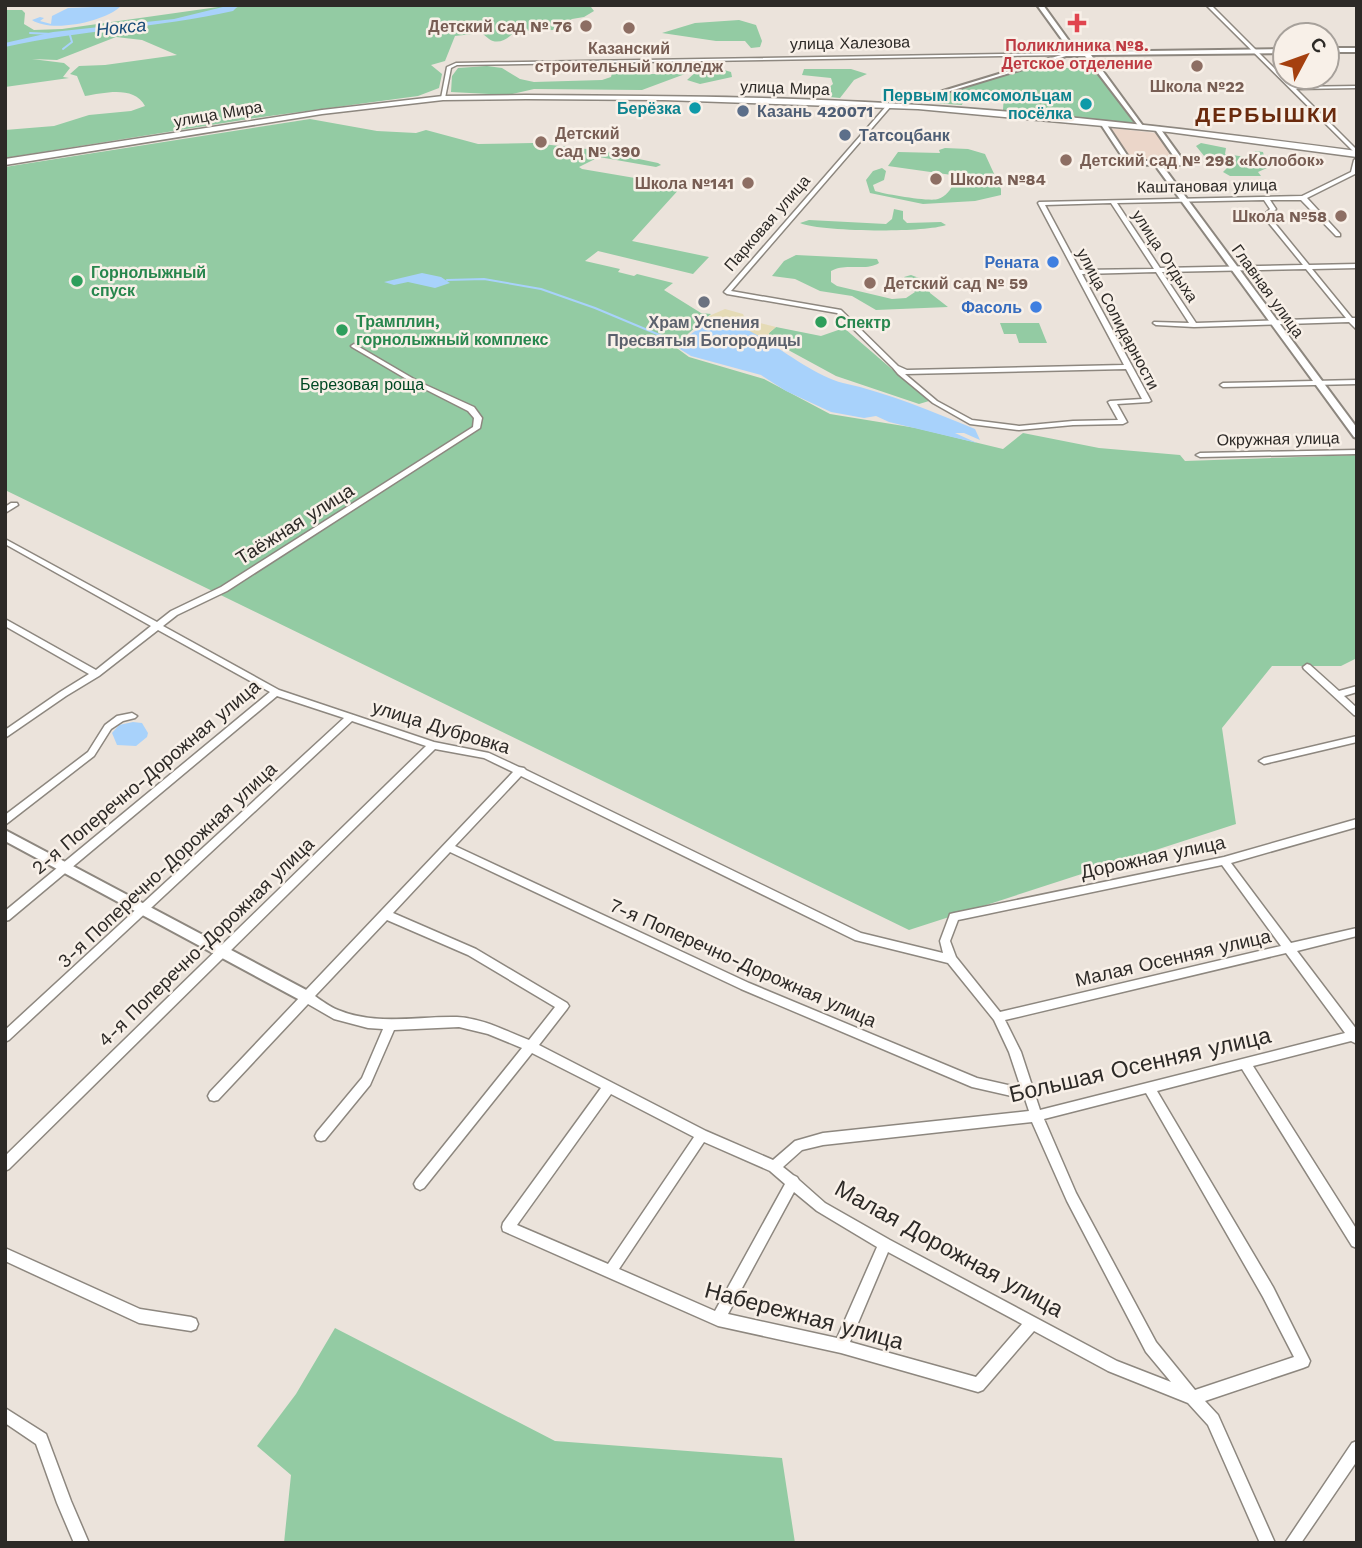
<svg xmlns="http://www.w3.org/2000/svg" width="1362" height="1548" viewBox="0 0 1362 1548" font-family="'Work Sans',sans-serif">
	<rect width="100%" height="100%" fill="#ebe3db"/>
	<path fill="#ebd6c9" d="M1109,128l48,5 21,28h-46z"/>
	<path fill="#93cba3" d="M251,5h332l8,2 3,4 -10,6 -12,2 -19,11 -38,1c-5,6 -16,15 -26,8 -3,-2 -5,-5 -8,-6l-26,3 -10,25 -14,4 11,9 -3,14 -21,8 -163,22 -250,40v-28l49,-4 35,-11 42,-4 14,-5c-11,-21 -41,-13 -60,-10l-8,-20 -7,-2 9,-8 26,-1 72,-10 -35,-15 -26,-3 -59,23 -25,-1 32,4 6,5 -7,9 6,1 -64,9v-77h17l3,3 -1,11 10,6 28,-1 163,-23h3l-9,4z
		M739,20l17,5 6,16 -2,6 -9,1 -6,-7h-29l-54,-8 33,-10z
		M1070,56h15l49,67 -131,-13 1,-16 -39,-2 -3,13 -42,-3 123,-39 7,5h28z
		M487,66l15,2 18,11 14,3 68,-2 9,-3 2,-8 9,-1 14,6h49l-43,16 -108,-1 -26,6 -57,-3 1,-16 6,-8z
		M711,66l20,6 1,5 -32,7 -13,-4 11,-10z
		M804,69h47l16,5 -13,6 -14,18 -21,-2 14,-12 -2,-6 -29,-3z
		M310,119l67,12 39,2 10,-3 52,14 55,-1 63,7 62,13 3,2 -5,2 -57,-10 -20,10 3,2 100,17 -50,55 77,16 -16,17 -95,-23 -13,10 35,8 -2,3 16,4 3,-2 36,9 -9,7 37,23 10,1 -37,32 15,11 75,22 66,35 86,14 87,21 20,-16 76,15 81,7 5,6 172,-6v203l-16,8h-69l-50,62 14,96 -327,106 -904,-440v-323z
		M1201,143l25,5 -1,6 28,4 2,-7 8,1 1,4 15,3 1,3 -22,10 3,4h-31l-7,-4 4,-4 -2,-3 -16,-3 -13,-16z
		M945,148l23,1 17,5 16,35v6l-26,6 -52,3 -53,-11 -4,-13 7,-9 9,-3 4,3 -2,9 -11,5 2,6c9,3 55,11 63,8 7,-2 14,-10 15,-16l13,-6 -78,-11 10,-14 42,1 -1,-3z
		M894,209l9,2v8l4,4 34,-1 5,3c-22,8 -125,7 -146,-2l9,-3 77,4 6,-5z
		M796,255l81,4 2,4c-14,9 -33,-1 -48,8v11l6,4 55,13 14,-1 9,-6 -11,-15 7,-2 16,6 3,12 18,14 -72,3 -24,-14 -32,-5 -25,-12 -23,-3 12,-15z
		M1000,323h39l8,20h-28l-3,-9h-12z
		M776,327l45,9 23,-8 85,73 -10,3 -83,-28 -68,-37 1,-6z
		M335,1328l220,113 227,17 13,85h-511l7,-68 -34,-29 39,-52z"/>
	<path fill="#e5dbb6" d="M725,309l18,5 2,5 31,8 -7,6 -1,6h-7l-26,-13 -35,-2 9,-8z"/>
	<path fill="#a8d2fb" d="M121,6c-16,16 -70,27 -89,14l8,-3 4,1 -4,3 11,3 1,-8 16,-8z
		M422,273l19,4 9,6 -15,5 -27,-6 -14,3 -10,-3z
		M707,325c11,0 26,-2 37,3 29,14 69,48 99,55 46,10 88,28 132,46l5,11 -16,-7h-9l22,10 -88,-21 -13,-6 -12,2 -33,-6 -45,-21 -25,-16 -70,-19 -16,-10 20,-15z
		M133,722l9,1 6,10 -1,4 -11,9 -19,-1 -5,-12 7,-8z"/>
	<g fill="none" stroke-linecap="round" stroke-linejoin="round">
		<path stroke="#a8d2fb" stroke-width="2" d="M30,33l23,1
			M63,49l9,-7 -3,-10
			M447,280l37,-1 57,10 54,19 74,31"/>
		<path fill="#a8d2fb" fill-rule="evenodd" d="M231,5h8l-6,6c-76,17 -153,19 -228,36v-4l48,-11 121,-13z"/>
		<defs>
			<path id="minor" d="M1206,5h5l82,82 64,-1v2l-61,1 61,61v5z
				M1066,53l2,2 -611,10 -6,3 -6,30 -2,1 -2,-1 6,-31 9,-4z
				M888,104l4,1 -161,186 110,19 57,56 9,4 217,-5 -86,-162 1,-1 263,-6 49,-24 3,-12 3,-2v12l-2,4 -48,24 33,36v2h-4l-35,-36h-31l6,9 -7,7 40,49 48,-1v4l-45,1 40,49h5l-1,4 1,8 -8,-8 -155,5 -38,-2 -3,-2 1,-1 35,1 -33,-51 -74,2 69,127 -2,1 -32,2 10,18 -4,2 -50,1 -54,5 -49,-6 -37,-21 -35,-29 -5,-6 -56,-55 -110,-19 -3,-2zM1264,200l6,9 -7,7 40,49 -143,3 -43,-65zM1111,203l43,66 -74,1 -35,-65zM1306,269l40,49 -150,5 -34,-51zM1126,369l16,30 -32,2 -2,1 10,18 -45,1 -54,5 -47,-6 -35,-19 -32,-27z
				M354,344l65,38 55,25 8,11 -2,10 -253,163 -50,24 -14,11 116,64 155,52 55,11 30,14 5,1 2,2 335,163 82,20 -3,-12 9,-24 1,-3 4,-1 270,-56 133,-38v8l-126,36 60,80 66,-15v8l-60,15 60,79v14l-6,-3 -98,25 104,164v18l-5,-2 -110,-177 -85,22 116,196 37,74 -2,5 -5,2 -98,33 13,14 57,128h-15l-52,-118 -20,-22 -80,-32 -74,-40 -51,59 -5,2 -137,-39 -123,-27 -215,-95 -1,-4 1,-4 98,-135 -69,-35 -108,135 -4,2 -4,-2 -2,-4 2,-4 106,-132 -34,-14 -29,-7 -65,3 -24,55 -45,55 -4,1 -4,-1 -2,-4 2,-4 45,-54 21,-49 -15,-1 -34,-9 -26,-15 -90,96 -4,1 -4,-1 -2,-4 2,-4 90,-95 1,-4 4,-2 208,-219 -29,-14 -49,-9 -426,420 -4,2v-15l421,-410 -74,-25 -343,319 -4,2v-12l339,-312 -67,-22 -268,224 -4,1v-10l265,-219 -112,-62 -59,46 -33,20 -61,42v-8l55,-38 29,-18 -84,-48v-7l91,51 55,-44 -146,-82v-5l152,83 14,-11 50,-24 252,-160 1,-9 -6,-7 -53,-27 -63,-37 -1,-1zM521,776l334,164 93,23 46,57 15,32 12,36 -44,-10 -228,-95 -294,-137zM450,852l291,137 231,98 53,12 4,12 -206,22 -28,8 -22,19 -67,-29 -167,-86 28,-36 2,-3 -2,-3 -91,-54 -83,-36zM1222,865l59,81 -281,66 -44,-55 -6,-16 8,-21zM387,920l81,35 87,52 -26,33c-23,-9 -47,-22 -72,-23 -41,-1 -80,9 -119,-7 -8,-3 -16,-9 -23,-14zM1286,953l59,80 -305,77 -19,-58 -16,-32zM1146,1093l117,204 31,60 -99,33 -39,-48 -80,-149 -32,-74zM611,1094l83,43 -86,127 -91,-39zM1032,1122l35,79 79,151 25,30 -54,-21 -227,-121 -65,-37 -26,-23 -2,-3 -4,-2 -10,-8 19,-17 21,-5zM704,1142l66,29 15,13 -70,127 -96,-42zM794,1192l23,19 60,36 -40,91 -109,-24zM888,1252l134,72 -46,53 -126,-35z
				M1357,380v4l-134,3 -3,-2 3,-2z
				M1357,450v4l-157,3 -4,-2 4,-2z
				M11,503h6l1,2 -13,8v-6z
				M1307,664l3,1 29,26 18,-5v6l-13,4 13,12v8l-3,-1 -50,-46 -1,-2z
				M132,713l5,3 -2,2 -12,3 -12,8 -17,27 -89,69v-10l83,-63 17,-27 12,-9z
				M1357,736v6l-93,22 -5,-3 5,-3z
				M5,1248l135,61 51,8 5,2 2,5 -2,5 -5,2 -52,-8 -134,-62z
				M5,1408l41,26 25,67 18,42h-15l-17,-40 -21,-59 -31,-21z
				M1357,1441v20l-56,82h-16l67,-100z"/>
			<path id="tertiary" d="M1037,5h6l34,47 208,-3v4l-194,2 52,71 -3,2 -55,-72h-19l-169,51v-2l174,-53z
				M1327,48h30v4h-30z
				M1101,122h4l26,39h46l-23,-33 5,-1 26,36 -3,2h-20l195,263v10l-3,-1 -199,-272 -28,-1 -27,-41z
				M5,830l305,162 2,4 -2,4 -5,2 -5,-2 -295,-159z"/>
			<path id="primary" d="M526,95c131,1 262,1 393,10 146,9 292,27 438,46v6l-188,-25 -251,-23 -254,-9 -138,-1 -83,1 -121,14 -317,51v-6l317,-49 121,-14z"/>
		</defs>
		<use href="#minor" stroke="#8d877f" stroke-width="3"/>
		<use href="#tertiary" stroke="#8d877f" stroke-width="4"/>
		<use href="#primary" stroke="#8d877f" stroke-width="3"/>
		<use href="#minor" fill="#fff" fill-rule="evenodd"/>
		<use href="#tertiary" fill="#fff" fill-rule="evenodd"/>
		<use href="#primary" fill="#fff" fill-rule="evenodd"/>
	</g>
	<path fill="#e0444e" stroke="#f8f0e8" stroke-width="2.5" d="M1073.5 12.5h7v7h7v7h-7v7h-7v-7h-7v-7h7z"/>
	<g fill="#8d6e63" stroke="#f8f0e8" stroke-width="2.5">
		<circle cx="586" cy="26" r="7"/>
		<circle cx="629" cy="28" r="7"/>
		<circle cx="1197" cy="66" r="7"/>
		<circle cx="541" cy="142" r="7"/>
		<circle cx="1066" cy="160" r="7"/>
		<circle cx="936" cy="179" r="7"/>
		<circle cx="748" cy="183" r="7"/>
		<circle cx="1341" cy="216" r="7"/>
		<circle cx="870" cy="283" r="7"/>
	</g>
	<g fill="#0f9aa8" stroke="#f8f0e8" stroke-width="2.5">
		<circle cx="1086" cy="104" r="7"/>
		<circle cx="695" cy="108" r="7"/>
	</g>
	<g fill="#5c6f8a" stroke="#f8f0e8" stroke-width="2.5">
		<circle cx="743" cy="111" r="7"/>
		<circle cx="845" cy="135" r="7"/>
	</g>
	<g fill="#3f7fe0" stroke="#f8f0e8" stroke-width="2.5">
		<circle cx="1053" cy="262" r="7"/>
		<circle cx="1036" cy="307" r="7"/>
	</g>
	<g fill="#2e9e5b" stroke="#f8f0e8" stroke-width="2.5">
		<circle cx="77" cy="281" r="7"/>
		<circle cx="821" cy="322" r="7"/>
		<circle cx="342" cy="330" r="7"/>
	</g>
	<circle fill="#6b7280" stroke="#f8f0e8" stroke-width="2.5" cx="704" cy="302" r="7"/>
	<g text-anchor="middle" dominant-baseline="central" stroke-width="5" stroke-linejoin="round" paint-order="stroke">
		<g font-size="16" font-weight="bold" fill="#785e54" stroke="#f8f0e8" text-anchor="start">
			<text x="572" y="26" text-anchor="end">Детский сад № 76</text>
			<text x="629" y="48" text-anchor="middle">Казанский<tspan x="629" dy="18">строительный колледж</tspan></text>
			<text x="1197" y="86" text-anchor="middle">Школа №22</text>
			<text x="555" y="133">Детский<tspan x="555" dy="18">сад № 390</tspan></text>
			<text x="1080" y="160">Детский сад № 298 «Колобок»</text>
			<text x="950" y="179">Школа №84</text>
			<text x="734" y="183" text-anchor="end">Школа №141</text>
			<text x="1327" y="216" text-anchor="end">Школа №58</text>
			<text x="884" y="283">Детский сад № 59</text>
		</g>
		<g font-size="16" fill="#2d2a27" stroke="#f8f0e8">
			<text transform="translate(850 43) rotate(-1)">улица Халезова</text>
			<text transform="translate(785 88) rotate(2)">улица Мира</text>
			<text transform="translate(218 114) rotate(-10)">улица Мира</text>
			<text transform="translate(1207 186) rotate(-1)">Каштановая улица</text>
			<text transform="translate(767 223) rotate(-49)">Парковая улица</text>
			<text transform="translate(1165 256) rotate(57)">улица Отдыха</text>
			<text transform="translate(1268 291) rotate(54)">Главная улица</text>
			<text transform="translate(1118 319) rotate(62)">улица Солидарности</text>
			<text transform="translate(1278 439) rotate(-1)">Окружная улица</text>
		</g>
		<g font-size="16" font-weight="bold" fill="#be3a42" stroke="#f8f0e8">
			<text x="1077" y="45">Поликлиника №8.<tspan x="1077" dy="18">Детское отделение</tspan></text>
		</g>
		<g font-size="16" font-weight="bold" fill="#0d838f" stroke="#f8f0e8" text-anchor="end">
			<text x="1072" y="95">Первым комсомольцам<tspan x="1072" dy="18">посёлка</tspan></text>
			<text x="681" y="108">Берёзка</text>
		</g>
		<g font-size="16" font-weight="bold" fill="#4e5e75" stroke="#f8f0e8" text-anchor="start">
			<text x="757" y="111">Казань 420071</text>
			<text x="859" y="135">Татсоцбанк</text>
		</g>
		<g font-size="16" font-weight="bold" fill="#366cbe" stroke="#f8f0e8" text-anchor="end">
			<text x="1039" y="262">Рената</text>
			<text x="1022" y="307">Фасоль</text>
		</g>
		<g font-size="16" font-weight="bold" fill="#27864d" stroke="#f8f0e8" text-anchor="start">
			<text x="91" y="272">Горнолыжный<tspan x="91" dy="18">спуск</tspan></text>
			<text x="356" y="321">Трамплин,<tspan x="356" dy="18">горнолыжный комплекс</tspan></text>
			<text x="835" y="322">Спектр</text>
		</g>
		<g font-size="16" font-weight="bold" fill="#5b616d" stroke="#f8f0e8">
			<text x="704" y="322">Храм Успения<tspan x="704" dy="18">Пресвятыя Богородицы</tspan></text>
		</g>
		<g font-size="16" fill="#004823" stroke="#f8f0e8">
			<text x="362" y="384">Березовая роща</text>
		</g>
		<g font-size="18" font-style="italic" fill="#1a4d79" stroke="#f8f0e8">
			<text transform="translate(121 27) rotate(-6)">Нокса</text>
		</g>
		<g font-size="19" fill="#2d2a27" stroke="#f8f0e8">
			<text transform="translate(295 524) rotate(-32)">Таёжная улица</text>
			<text transform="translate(441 727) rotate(17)">улица Дубровка</text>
			<text transform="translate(146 777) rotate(-40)">2-я Поперечно-Дорожная улица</text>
			<text transform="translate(1153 857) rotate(-12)">Дорожная улица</text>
			<text transform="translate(167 865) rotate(-43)">3-я Поперечно-Дорожная улица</text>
			<text transform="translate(206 942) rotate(-44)">4-я Поперечно-Дорожная улица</text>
			<text transform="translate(1173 958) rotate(-13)">Малая Осенняя улица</text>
			<text transform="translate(743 963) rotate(24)">7-я Поперечно-Дорожная улица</text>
		</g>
		<g font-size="21" font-weight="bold" letter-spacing="2" fill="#6a2a0d" stroke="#f8f0e8">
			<text x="1267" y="114">ДЕРБЫШКИ</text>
		</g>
		<g font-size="23" fill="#2d2a27" stroke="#f8f0e8">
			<text transform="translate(1140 1065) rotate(-13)">Большая Осенняя улица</text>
			<text transform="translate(949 1249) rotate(29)">Малая Дорожная улица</text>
			<text transform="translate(804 1316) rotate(15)">Набережная улица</text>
		</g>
	</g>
	<rect width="1362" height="1548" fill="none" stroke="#2d2a27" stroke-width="14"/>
	<g transform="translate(1306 56) rotate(49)"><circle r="33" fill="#f8f0e8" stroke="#a7a19b" stroke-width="2"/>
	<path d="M0-5L12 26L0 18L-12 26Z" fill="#a5400f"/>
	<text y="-10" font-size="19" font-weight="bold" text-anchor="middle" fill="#2d2a27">С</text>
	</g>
</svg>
